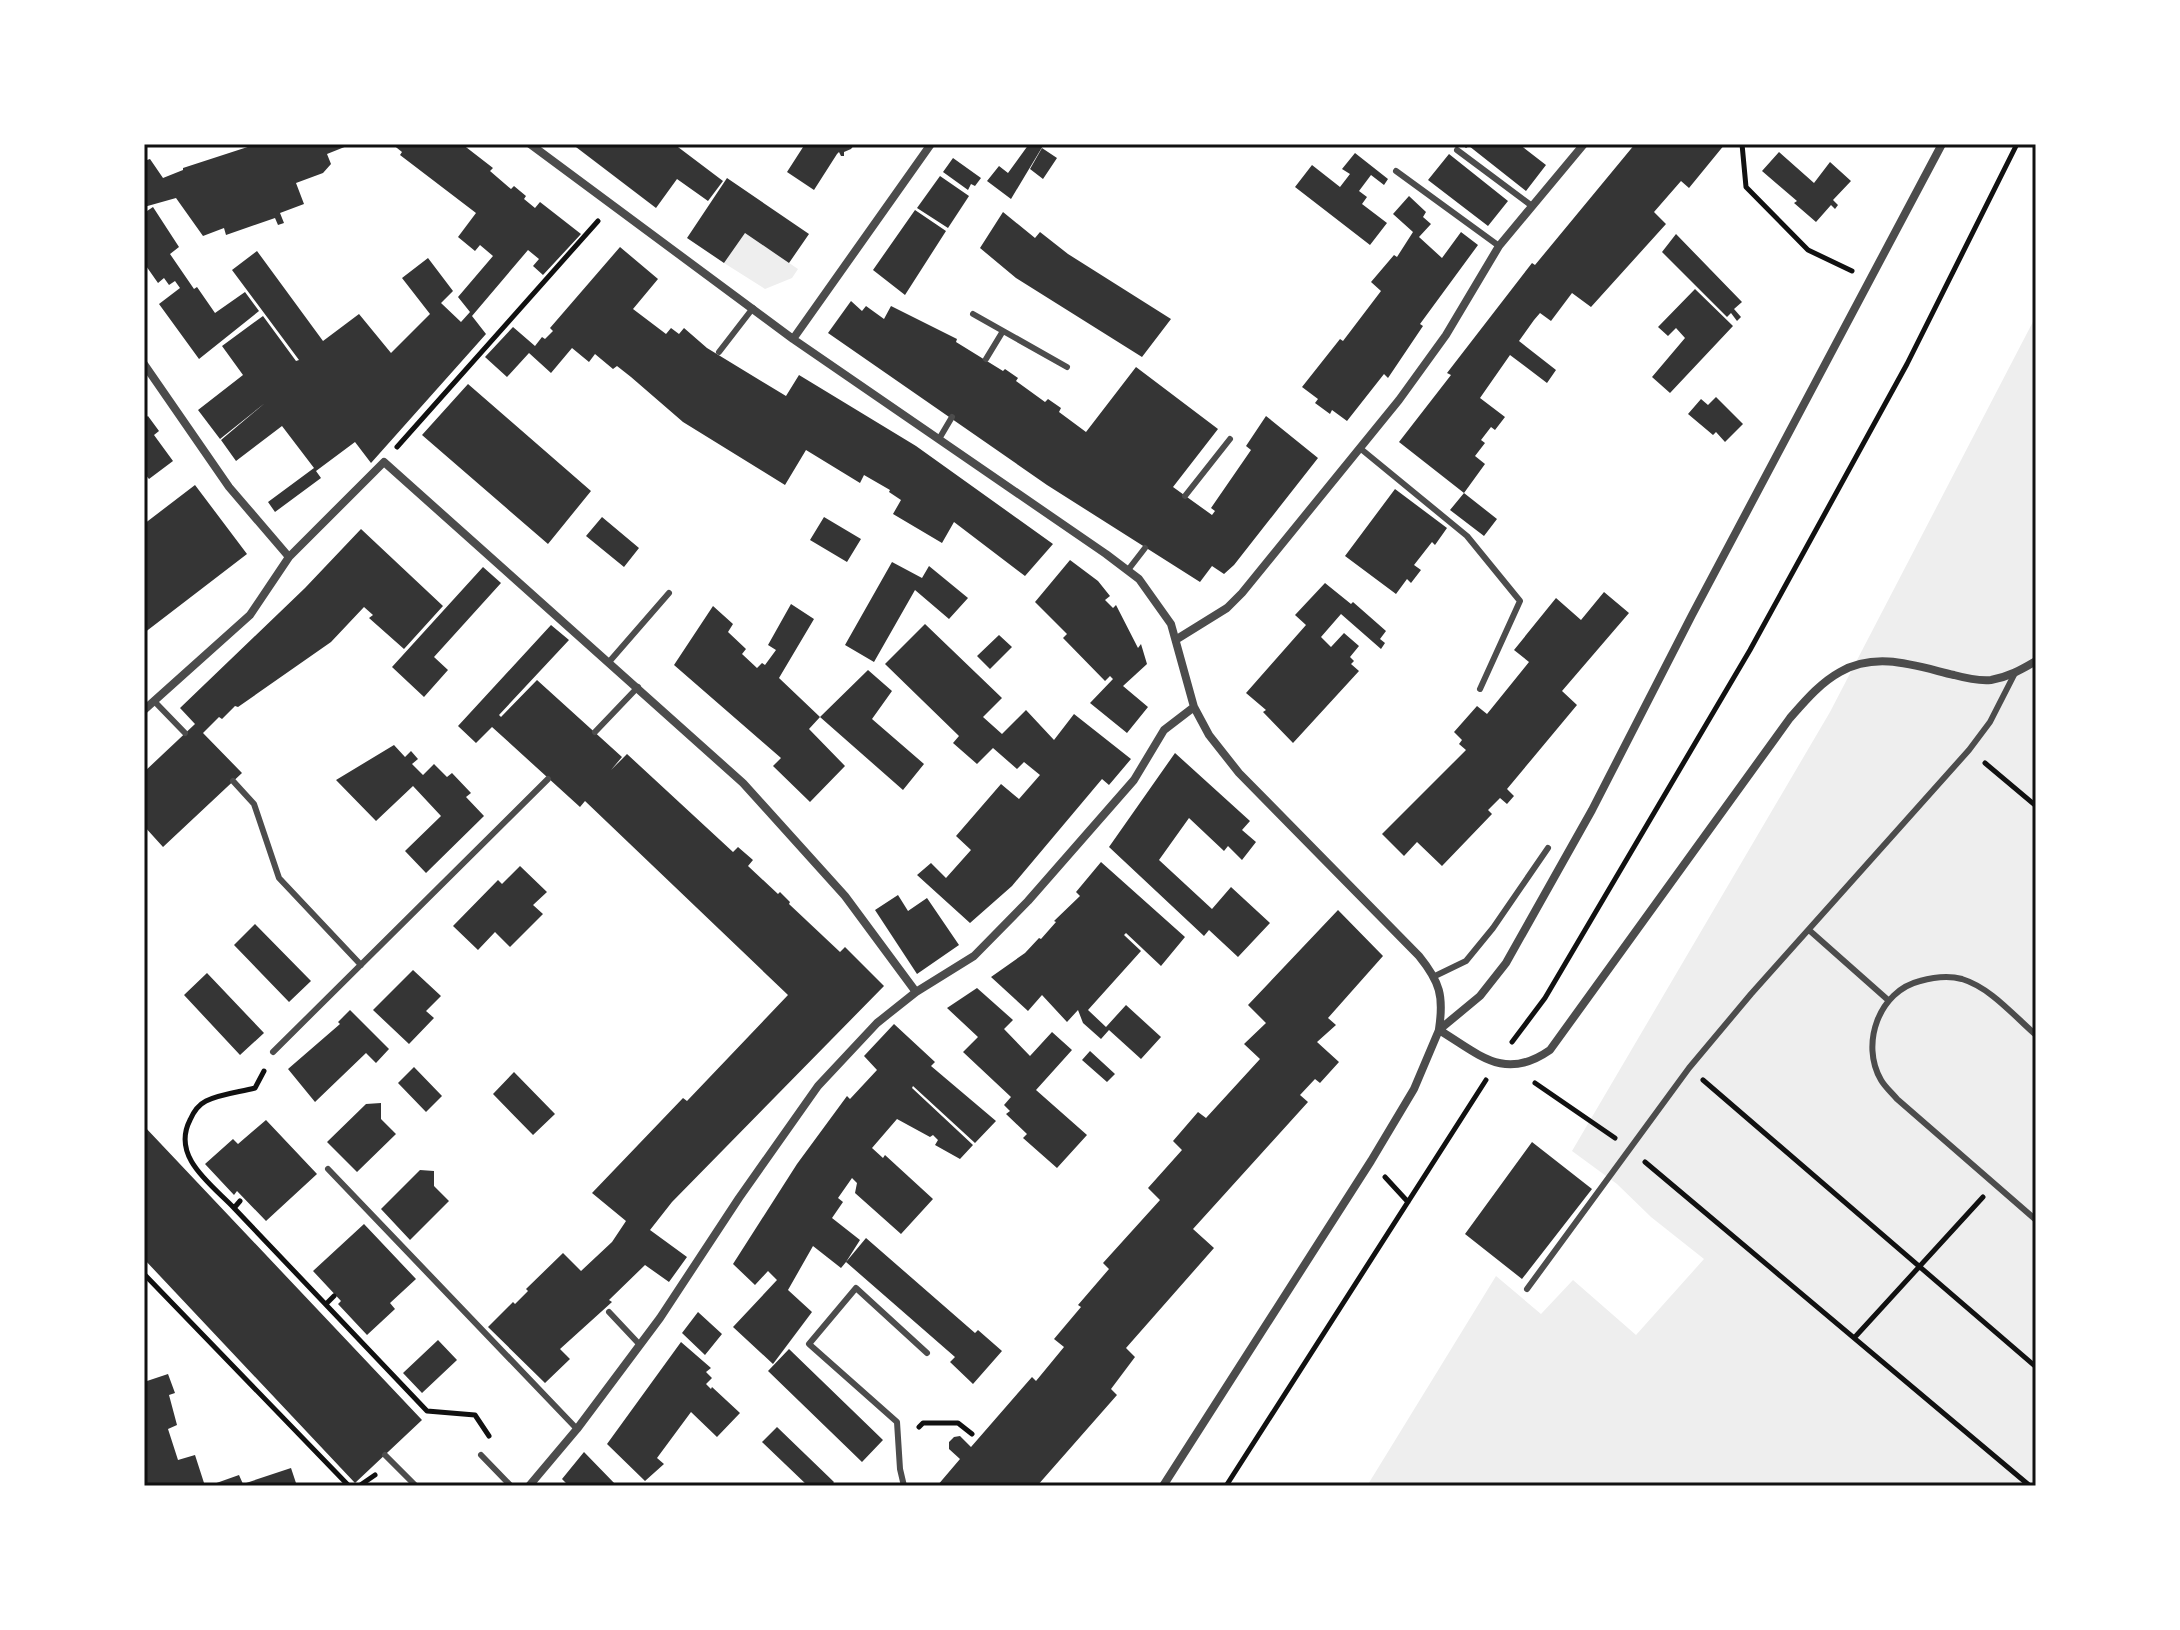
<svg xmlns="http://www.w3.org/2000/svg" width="2180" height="1630" viewBox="0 0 2180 1630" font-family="'Alegreya Sans',sans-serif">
	<rect width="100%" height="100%" fill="#fff"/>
	<path fill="#eee" d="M745,233l53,36 -6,9 -27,11 -41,-26z
		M2036,316v1170h-669l129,-210 45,38 32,-34 63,55 68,-76 -53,-42 -34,-33 -45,-33 258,-439z"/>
	<path fill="#353535" d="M257,144h95l-25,10 4,10 -8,9 -27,10 8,21 -24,9 4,10 -6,2 -3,-7 -49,17 -2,-7 -21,8 -27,-38 -32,9v-46l6,-2 13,19 20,-8v-2z
		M392,144h70l31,24 -3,3 21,18 3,-3 12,10 -2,3 11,9 5,-6 41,32 -38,41 -10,-9 6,-7 -11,-9 -56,66 14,18 -115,129 -16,-21 -39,29 5,7 -46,34 -7,-10 46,-34 -32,-42 -46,35 -15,-21 44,-37 -45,36 -22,-29 45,-35 -21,-29 41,-30 33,45 3,-1 -67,-90 25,-19 66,90 36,-27 32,39 39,-39 -28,-36 26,-20 25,33 -12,12 20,19 9,-10 -12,-15 35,-41 -13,-11 -5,6 -17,-14 18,-24 -76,-58 2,-3z
		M572,144h102l49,37 -15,20 -31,-22 -21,29z
		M805,144h50l-4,5 -7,3v4h-3l-2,-4 -2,2 -23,36 -27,-18z
		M1029,144h15l-33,55 -24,-18 12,-15 9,7z
		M1461,144h33l3,2 2,-2h20l27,21 -20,26 -57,-45 -3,2z
		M1635,144h90l-36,44 -8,-7 -27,31 12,12 -75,83 -19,-14 -21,28 -11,-8 -6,7 -15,21 37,29 -9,13 -37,-28 -30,43 25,19 -10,13 -4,-3 -10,13 4,3 -10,13 10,8 -21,29 -65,-51 52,-67 -4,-2 85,-110 3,2z
		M1042,148l15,10 -14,21 -13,-10z
		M1779,152l35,31 16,-21 21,19 -18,19 5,5 -3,4 -4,-4 -15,17 -22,-19 3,-2 -35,-30z
		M1355,153l33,26 -4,6 -13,-10 -12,16 8,6 -5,7 25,19 -17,22 -75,-58 17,-22 28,22 10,-13 -8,-5z
		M1449,154l59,47 -20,25 -60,-46z
		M953,158l28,20 -6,8 -4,-2 -3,6 -25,-18z
		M940,176l29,20 -21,32 -31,-20z
		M727,178l82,56 -20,29 -44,-30 -21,30 -37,-25z
		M1409,196l17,16 -3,5 8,7 -12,13 23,21 19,-26 17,13 -58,79 3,2 -35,52 -4,-4 -37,47 -15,-11 -2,4 -15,-11 3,-4 -16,-12 38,-48 3,2 38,-50 -10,-9 23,-27 3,2 16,-25 -20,-18z
		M153,207l26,40 -9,7 24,35 3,-2 18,26 30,-21 14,19 -60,48 -40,-55 21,-16 -5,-7 -6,4 -5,-7 -6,5 -14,-20v-50z
		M915,210l31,21 -41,64 -32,-25z
		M1003,212l32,26 5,-6 28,22 103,65 -29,38 -126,-79 -36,-30z
		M1676,234l66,68 -8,7 7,8 -4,4 -6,-8 -4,4 -65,-65z
		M620,247l38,32 -25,30 33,25 5,-6 8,6 5,-6 23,20 79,48 13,-21 117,71 137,98 -28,32 -71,-54 -12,21 -49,-29 8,-14 -12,-8 1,-2 -26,-15 -4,8 -54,-33 -21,35 -102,-63 -52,-45 -14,-11 -4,3 -18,-15 -6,8 -17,-14 -21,25 -22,-20 -22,24 -22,-20 28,-30 22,19 7,-9 3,2 8,-8 -3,-3z
		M1695,289l38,37 -63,67 -18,-16 33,-39 -9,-10 -8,8 -10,-9z
		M851,301l11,10 4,-5 18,13 7,-13 66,33 -1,3 47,29 2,-2 13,9 -2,3 29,21 3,-3 13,9 -2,4 27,20 50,-65 82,62 -45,58 39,28 3,-4 -4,-3 40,-58 -5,-4 20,-30 52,42 -84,107 -10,9 -12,-8 -12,16 -153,-97 -219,-152z
		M468,384l123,107 -43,53 -126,-109z
		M1716,397l27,27 -18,18 -9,-10 -3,3 -25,-21 13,-15 7,6z
		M148,416l11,15 -5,4 19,26 -24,18 -5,-6v-54z
		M195,485l52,69 -103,79v-109z
		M1395,489l52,39 -12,17 -3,-3 -18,23 7,5 -10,13 -4,-4 -11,15 -51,-38z
		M1464,493l33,26 -13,17 -34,-26z
		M602,517l37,31 -15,19 -38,-31z
		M824,517l37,22 -14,23 -37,-22z
		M361,529l82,77 -39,43 -35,-31 4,-3 -9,-8 -33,35 -93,65 -3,-1 -13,13 -3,-2 -16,16 39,40 -79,74 -19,-21v-54l51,-48 -15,-16 125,-120z
		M1070,560l28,21 12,15 -5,4 8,8 3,-3 22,43 3,-4 6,20 -24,22 25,21 -21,26 -37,-30 23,-24 -3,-3 -5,5 -42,-43 4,-4 -32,-32z
		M892,562l30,16 7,-12 39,32 -19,21 -34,-29 -41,72 -29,-17z
		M483,567l18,16 -67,74 14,13 -24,27 -32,-30z
		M1325,583l26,21 2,-2 33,29 -6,8 5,4 -4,6 -40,-35 -20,23 10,10 13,-14 15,13 -9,11 4,4 -3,3 8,7 -66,72 -30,-31 3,-2 -20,-17 60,-68 -11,-10z
		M1604,592l25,21 -67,78 15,14 -70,84 7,7 -7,8 -7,-6 -12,12 4,4 -50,52 -25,-24 -13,14 -22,-22 84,-84 -7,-6 3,-4 -8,-8 23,-26 10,8 42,-52 -15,-12 42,-52 25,22z
		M791,604l23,15 -35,59 41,39 -11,12 36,37 -35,36 -37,-36 8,-8 -107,-93 39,-59 20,18 -5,8 18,17 -4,5 15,14 5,-5 3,2 11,-15 -8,-5z
		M925,624l77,74 -19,19 19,17 24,-24 28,30 20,-26 57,45 -22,26 -7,-6 -90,107 -42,37 -53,-48 14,-12 15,15 25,-28 -15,-14 45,-52 18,15 21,-24 -16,-13 -7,7 -24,-21 -16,16 -24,-21 6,-7 -74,-72z
		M551,625l18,15 -70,75 2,2 36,-37 85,77 -11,13 16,-16 106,98 5,-5 15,13 -5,6 30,28 2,-2 10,10 -1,2 51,48 5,-5 39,39 -212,216 -22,28 37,27 -18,25 -24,-17 -36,35 3,2 -52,47 10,10 -25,24 -57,-56 25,-25 2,2 13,-13 -2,-2 37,-36 18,18 31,-29 14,-21 -34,-28 91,-95 4,3 101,-106 -203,-194 -5,6 -88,-80 -16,16 -18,-17z
		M999,635l13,12 -22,22 -13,-13z
		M868,670l24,21 -20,28 52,45 -21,26 -83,-73z
		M394,745l11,12 6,-6 7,8 -6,5 11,11 11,-11 13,13 5,-4 19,20 -5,4 18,19 -58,57 -21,-22 36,-35 -28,-30 -37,35 -40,-41z
		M1175,753l75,68 -8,9 14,12 -14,18 -14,-14 -4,5 -35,-33 -30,42 53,49 19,-22 39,36 -32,34 -29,-27 -5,6 -95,-89z
		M1101,862l84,75 -24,29 -35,-33 -2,2 17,16 -53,59 18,17 20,-22 35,32 -20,22 -32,-29 -8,9 -18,-16 -5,-13 -11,12 -25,-27 -14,16 -37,-34 34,-24 14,-15 2,1 15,-17 -2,-1 26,-25 -4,-4z
		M520,866l27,26 -14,13 10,9 -33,33 -15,-15 -17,18 -25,-24 45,-46 4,4z
		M898,895l10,16 19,-13 32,47 -42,29 -42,-64z
		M1338,910l45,46 -55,62 8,7 -19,17 22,20 -19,21 -5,-4 -15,16 8,7 -115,127 21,19 -88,100 9,9 -24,32 6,6 -80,91h-100l23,-27 -11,-10v-7l5,-5 6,-1 11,11 61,-70 4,4 28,-34 -10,-8 27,-32 -3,-2 31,-36 -6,-6 57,-63 -12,-12 34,-38 -9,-9 25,-29 8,6 54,-59 -16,-15 22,-21 -18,-18z
		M255,924l56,57 -22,21 -55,-57z
		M413,970l28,26 -15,15 8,7 -25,26 -36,-34z
		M207,973l57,60 -24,22 -56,-60z
		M977,988l36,32 -9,9 26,27 22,-24 20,18 -36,40 51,45 -30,33 -34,-30 4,-4 -21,-20 4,-3 -6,-6 7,-8 -48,-45 15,-15 -31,-29z
		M350,1010l39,39 -13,14 -10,-10 -51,49 -27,-33 52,-45 -2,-2z
		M894,1024l41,38 -4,4 65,55 -21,22 -62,-57 -1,2 61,57 -13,14 -25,-14 3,-5 -5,-5 -3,2 -33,-18 -25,29 11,10 2,-3 48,44 -32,35 -46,-41 2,-10 -5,-5 -14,20 5,4 -11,16 28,22 -14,22 20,-24 109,95 3,-3 24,21 -29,33 -23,-22 5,-5 -109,-95 -5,6 -28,-22 -25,44 24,22 -39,52 -40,-37 44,-47 -9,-9 -13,14 -22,-21 64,-100 50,-68 3,3 27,-29 -13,-14z
		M1090,1051l25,23 -8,8 -25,-22z
		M414,1067l28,29 -16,16 -28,-29z
		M514,1072l41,42 -22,21 -40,-41z
		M381,1103v16l15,15 -39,38 -30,-30 39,-38z
		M266,1120l51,54 -51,47 -29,-30 -3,4 -29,-31 28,-25 5,5z
		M144,1126l278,294 -67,63 -211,-224z
		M1532,1142l60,47 -70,90 -57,-45z
		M420,1170l14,1v15l15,15 -39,39 -29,-31z
		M364,1224l52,55 -26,24 5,6 -28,26 -29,-31 3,-3 -28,-30z
		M698,1312l24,22 -17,21 -23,-22z
		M438,1340l19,20 -35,33 -19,-20z
		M681,1342l30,26 -5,4 6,6 -6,6 5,5 1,-2 28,26 -23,24 -26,-25 -34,46 7,6 -19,17 -38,-37z
		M789,1349l94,91 -21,22 -94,-91z
		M168,1374l7,19 -6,2 8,30 -9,4 10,31 17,-5 10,31h-61v-104z
		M777,1427l57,55 -3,4h-23l-46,-44z
		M584,1452l33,34h-48l-7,-7z
		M291,1468l6,18h-89l31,-11 4,9z"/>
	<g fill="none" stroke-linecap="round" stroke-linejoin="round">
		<path stroke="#111" stroke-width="5" d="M1742,144l4,43 62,63 44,21
			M397,447l201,-226
			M1985,763l51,43
			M1512,1042l33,-44 205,-348 157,-286 110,-220
			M1703,1080l333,287
			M1535,1083l80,55
			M1645,1162l385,324
			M1385,1177l23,25
			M240,1201l-6,7 193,203 48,4 14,21
			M234,1208c-23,-24 -63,-51 -44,-88 3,-7 8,-15 16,-19 14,-7 34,-9 49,-13l9,-17
			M144,1274l205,212
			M326,1304l8,-8
			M1855,1337l128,-140
			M919,1427l4,-4h35l14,11
			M359,1486l16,-11
			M1226,1486l260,-406"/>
		<path stroke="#4c4c4c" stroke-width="6" d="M1457,150l75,56
			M1396,171l103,75
			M973,314l94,53
			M719,352l34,-44
			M986,359l17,-28
			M939,439l13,-22
			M1361,449l106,87 53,65 -40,88
			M1185,496l45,-57
			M1128,570l17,-22
			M609,662l60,-69
			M154,701l31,32
			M595,732l43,-45
			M233,781l21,23 25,74 82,87
			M1809,930l79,70
			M1435,976l31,-15 27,-33 55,-80
			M2036,1035c-22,-19 -45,-47 -74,-56 -14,-4 -28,-2 -42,2 -41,10 -60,63 -39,99 4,7 11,13 16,19l139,121
			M273,1052l275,-273
			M328,1169l249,260
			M1527,1289l162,-221 62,-74 218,-244 21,-28 25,-49
			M609,1312l31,33
			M385,1455l31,31
			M481,1455l30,31
			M904,1486l-4,-17 -3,-47 -88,-78 47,-56 71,65"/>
		<path stroke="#4c4c4c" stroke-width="8" d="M530,144l263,195 313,215 33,25 32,45 23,83 15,28 30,38 180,183c21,26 25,40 20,73
			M793,339l138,-195
			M144,364l85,123 60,70
			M1177,639l50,-31 15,-15 157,-193 47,-65 53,-89 85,-102
			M144,710l106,-95 39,-58 95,-95 359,321 102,113 71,96
			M1439,1030c40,24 65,52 111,20l240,-332c15,-17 30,-35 50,-46 37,-21 76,-6 114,3 11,3 25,6 37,5 17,-3 30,-10 45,-19
			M529,1486l48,-57 83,-111 79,-120 79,-112 59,-63 39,-31 58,-36 54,-55 106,-121 30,-50 30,-23
			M1163,1486l208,-325 43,-72 25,-59 41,-34 26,-33 86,-153 100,-195 250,-471"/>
	</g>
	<rect width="2180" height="1630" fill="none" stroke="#ffffff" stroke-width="292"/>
	<rect x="146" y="146" width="1888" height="1338" fill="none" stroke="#111" stroke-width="3"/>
</svg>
